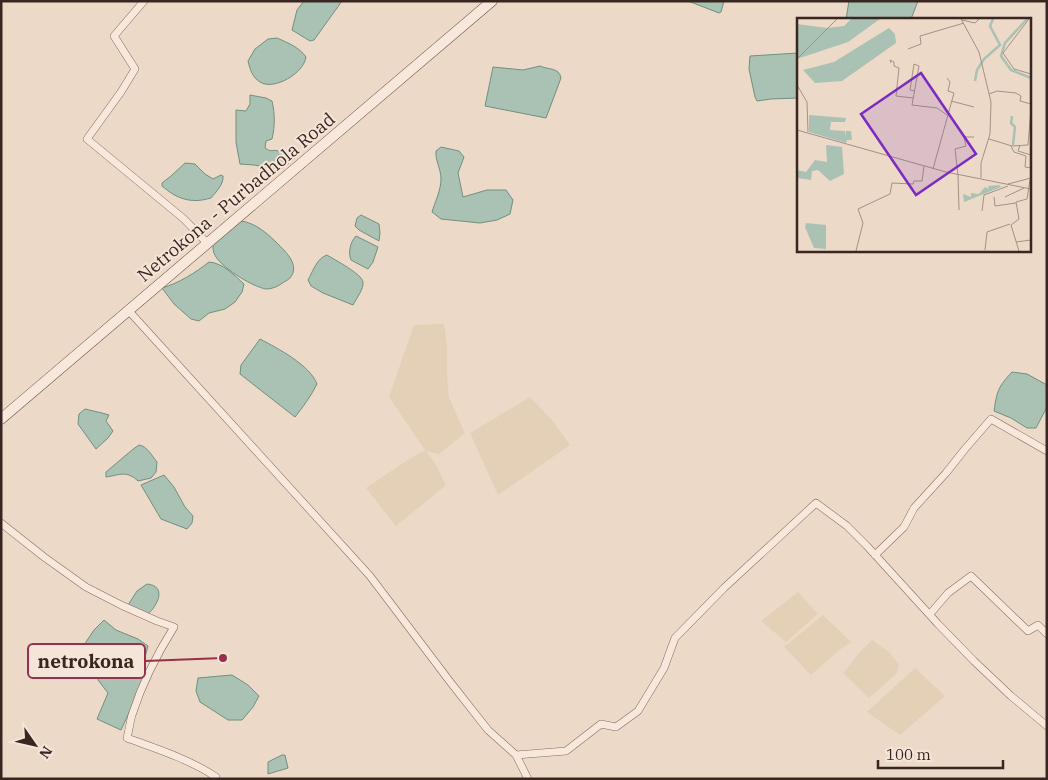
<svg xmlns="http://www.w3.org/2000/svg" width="1048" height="780" viewBox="0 0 1048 780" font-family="'IBM Plex Serif',serif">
	<rect width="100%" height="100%" fill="#edd9c8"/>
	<path fill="#e3d0b6" d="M444,324l3,21v30l2,23 16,35 -26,21 -13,-3 9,12 11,22 -50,41 -30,-38 37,-25 22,-13 -36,-53 25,-72z
		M530,397l22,23 18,25 -72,50 -28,-62z
		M798,592l20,22 -32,28 -25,-21z
		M823,615l28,27 -13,9 -27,24 -27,-28z
		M872,640l17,12 10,13 -3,9 -27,24 -26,-25 17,-21z
		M915,668l30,28 -45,39 -33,-23z"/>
	<path fill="#a9c2b4" stroke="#70907f" d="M304,1h38l-28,39 -4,1 -18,-11 5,-20z
		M688,1h36l-3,11 -2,1z
		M849,1h69l-7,18h-65z
		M277,38c11,5 22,9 29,19 -2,16 -32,34 -46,25 -8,-5 -10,-13 -12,-21l7,-12 13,-10z
		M798,53v45l-27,1 -14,2 -2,-4 -6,-28 1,-13z
		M540,66c8,4 19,1 21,12l-15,40 -61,-12 8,-39 30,3z
		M250,95l16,3 6,3c3,13 3,25 0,38l-6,2 -1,7c7,5 7,1 13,3 5,1 10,6 17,7l-15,12 -26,-5 -14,-1 -4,-22v-32l10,1 4,-7z
		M441,147l18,4 5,6 -6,16 5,24 24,-7h19l7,10 -3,14 -13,6 -17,3 -39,-4 -9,-7c3,-10 9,-22 9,-33 0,-10 -6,-19 -5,-28z
		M185,163l10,1 10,10 8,5 8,-4 2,1c1,8 -7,16 -12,22 -20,6 -34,1 -49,-12v-3l9,-7z
		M361,215l18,9 1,9 -1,8 -20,-11 -4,-4 2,-8z
		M241,221c15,2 27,13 38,24 8,8 21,21 11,33 -2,2 -6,4 -9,6 -4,3 -10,5 -15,5 -13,-2 -48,-23 -52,-36 -1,-2 -1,-5 -1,-8z
		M356,236l22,11 -5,15 -5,7 -17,-9c-3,-7 -1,-18 5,-24z
		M327,255c8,5 35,19 36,27 1,7 -7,17 -10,23l-30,-12 -12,-7 -3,-6c5,-9 9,-22 19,-25z
		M209,262c14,1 25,13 35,22l-2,8 -7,10 -10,7 -16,4 -10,8 -8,-2 -17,-15 -12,-16c17,-5 33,-15 47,-26z
		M260,339c17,9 50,26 57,45 -6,12 -14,23 -22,33l-55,-43 1,-9z
		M1012,372l15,2 20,11v22l-11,21h-9l-16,-10 -17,-7c3,-20 4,-24 18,-39z
		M85,409l17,4 7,2 -3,6 7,10 -5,7 -12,11 -18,-25 1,-10z
		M139,445c8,1 13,11 18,17l-1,10 -5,6 -13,3c-12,-11 -18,-6 -32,-4v-5l26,-22z
		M164,475l10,12 11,20 8,9 -1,7 -5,6 -26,-10 -20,-34z
		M147,584c20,2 11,21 1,30l-20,-9 9,-14z
		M104,620l12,10 22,9 10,7 -3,11v21l-24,52 -24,-11 11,-26 -10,-13 -1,-6 -20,-8 -3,-6 20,-30z
		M232,675l16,10 11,11 -6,11 -11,13h-14l-28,-18 -4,-11 2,-13z
		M282,755h3l3,13 -20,6v-12z"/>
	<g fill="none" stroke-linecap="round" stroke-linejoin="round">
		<defs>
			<path id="minor" d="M144,1l-30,35 21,33 -14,23 -34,47 97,80 23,24
				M128,310l242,266 81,107 37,47 28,25 12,24
				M1,523l43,34 42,30 35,18 36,16 17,6c-17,27 -32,57 -42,88 -2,7 -3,15 -5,23 30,11 62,21 89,39l-1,2
				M875,555l29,-28 10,-19 32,-35 19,-24 26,-30 56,32
				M930,614l18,-21 23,-17 57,55 10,-6 9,9
				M516,755l50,-4 35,-27 15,3 22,-16 26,-43 11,-30 49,-50 92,-85 31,23 20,20 71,78 36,37 37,35 36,30"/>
			<path id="secondary" d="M1,419l491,-418"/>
		</defs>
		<use href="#minor" stroke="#89695e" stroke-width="8"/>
		<use href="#secondary" stroke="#6b4b41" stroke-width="11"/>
		<use href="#minor" stroke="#f8e8dc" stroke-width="7"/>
		<use href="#secondary" stroke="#f8e8dc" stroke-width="10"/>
	</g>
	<g text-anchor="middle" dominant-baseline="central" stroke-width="4" stroke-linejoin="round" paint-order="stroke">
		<g font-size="18" fill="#3a2621" stroke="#f5e5d8">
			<text transform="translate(236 197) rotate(-40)">Netrokona - Purbadhola Road</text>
		</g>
	</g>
	<g transform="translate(797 18)">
		<rect width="234" height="234" fill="#edd9c8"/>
		<path d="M54,1h29l-32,23 -51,17v-35l30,4 17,-2zM92,10l6,6 1,9 -54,38 -27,2 -12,-13 31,-8zM12,97l37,3 -1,4h-14l-1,8 15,1 1,6v-6h5l1,9h-5l-1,3 -37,-11zM29,127l16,2 2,27 -14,7 -12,-11 -6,1 -1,9 -14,-2v-8l9,2 9,-12 12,2zM202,167l2,2 -37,15 -1,-8 8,3v-4l8,1 6,-7 4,2 -1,-3zM9,205l20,2v24l-12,-1 -9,-21z" fill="#a9c2b4"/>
		<path fill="none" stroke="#a9c2b4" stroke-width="2.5" d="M230,1l-22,24 -4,13 10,14 20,8M178,63l2,-11 7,-11 16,-14 -10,-19 3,-7M215,98l-1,7 4,4 -2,18"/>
		<path fill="none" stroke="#a59185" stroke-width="1" d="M164,1l18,33 12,50 -1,32 -9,29v15M232,1l-26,34 11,16 17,5M165,2l13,3 4,-4M111,31l13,-5 -1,-8 44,-13M0,41l40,-40M94,45l-1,-3 4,2v4l5,2 -3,28 17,2M0,67l10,17 1,30M118,73l-5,-1 4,-26 5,2 -7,39 25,3 10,7M192,76l8,-3 19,2 5,3 -1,5 11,3M154,83l23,6M0,112l149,42 85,17M192,121l23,7 16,-1 3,-36M223,127l-2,6 13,4M214,128l3,6 12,4 -1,11 6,1M136,151l21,-76 -6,-2 2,-9 -3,-4M161,157l-3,-26 11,-3 -2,-9h10M161,157l1,35M211,166l23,-6M197,179l1,9 21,-3M208,179l19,-9M185,193l2,-16 24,-9M219,224l15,-2M188,232l2,-18 23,-8M59,233l7,-28 -5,-14 32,-15 2,-11 21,1 1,-3h8l2,-15M222,233l-8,-26 8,-6 -3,-17 11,-3 3,-19"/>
		<path fill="#7b2cbf" fill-opacity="0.15" stroke="#7b2cbf" stroke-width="2.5" d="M124,55l55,81 -60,41 -55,-81z"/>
		<rect width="234" height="234" fill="none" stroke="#3a2621" stroke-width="2.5"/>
	</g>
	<path fill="none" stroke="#96304c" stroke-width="2" d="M223 658L145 661"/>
	<circle fill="#96304c" stroke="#f5e5d8" stroke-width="2" cx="223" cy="658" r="5"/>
	<rect fill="#f5e5d8" stroke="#96304c" stroke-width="2" x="28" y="644" width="117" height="34" rx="5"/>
	<g font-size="19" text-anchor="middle" font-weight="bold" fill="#3a2621">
		<text x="86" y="668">netrokona</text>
	</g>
	<rect width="1048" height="780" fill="none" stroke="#3a2621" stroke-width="5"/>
	<g transform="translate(35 745) rotate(124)" stroke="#f5e5d8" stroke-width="4" paint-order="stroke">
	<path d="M0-4L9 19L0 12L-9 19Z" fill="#3a2621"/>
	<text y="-8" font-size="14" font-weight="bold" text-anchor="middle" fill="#3a2621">N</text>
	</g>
	<path d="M878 760v8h125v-8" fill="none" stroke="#3a2621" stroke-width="2.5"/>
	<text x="886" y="760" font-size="15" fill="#3a2621" stroke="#f5e5d8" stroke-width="4" paint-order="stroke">100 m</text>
</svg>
